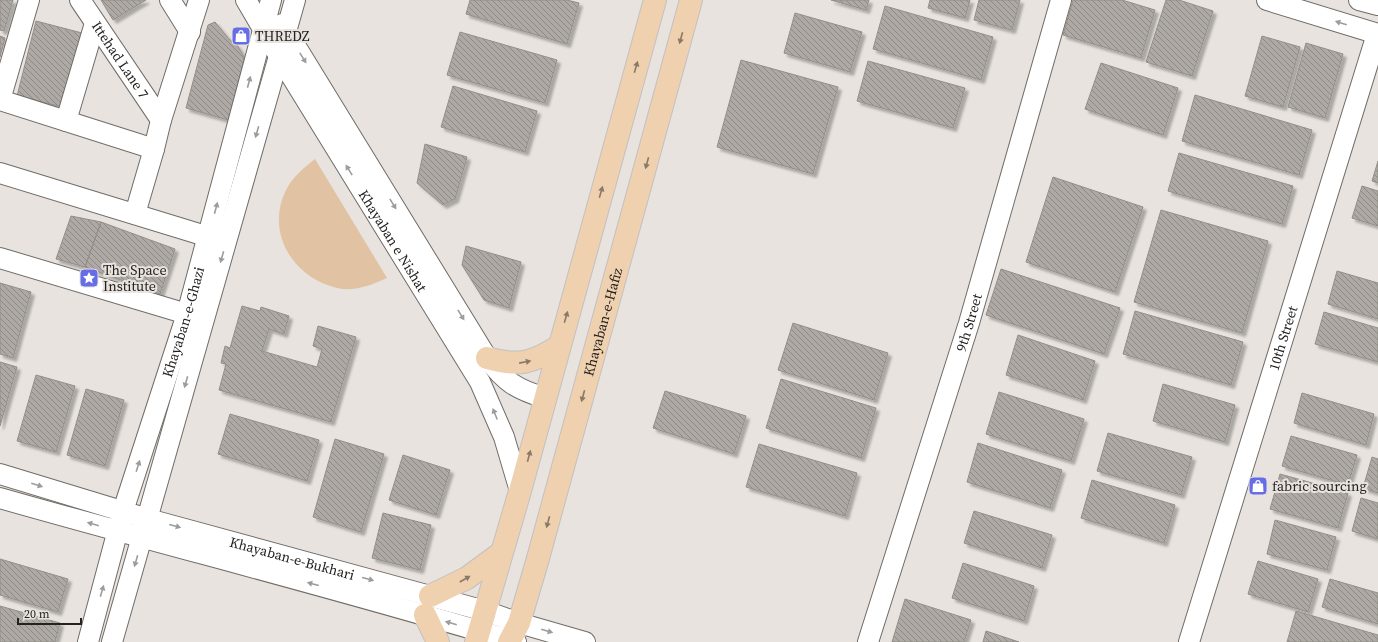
<svg xmlns="http://www.w3.org/2000/svg" width="1378" height="642" viewBox="0 0 1378 642" font-family="'Source Serif 4',serif">
	<defs>
		<pattern id="building-back-hatch" width="6" height="6" patternUnits="userSpaceOnUse"><rect width="6" height="6" fill="#aea9a4"/><path d="M-1 5l2 2M0 0l6 6M5-1l2 2" fill="none" stroke="#8d8985"/></pattern>
		<filter id="shadow"><feDropShadow dx="3.5" dy="3.5" stdDeviation="1" flood-color="#0004"/></filter>
	</defs>
	<rect width="100%" height="100%" fill="#e8e3de"/>
	<path fill="#e1c3a4" d="M315,159l72,119c-15,7 -33,14 -50,10 -44,-10 -72,-56 -51,-98 7,-14 18,-22 29,-31z"/>
	<path fill="url(#building-back-hatch)" stroke="#938e89" filter="url(#shadow)" d="M0,0h13l-9,31 -4,-1z
		M101,0h45l-33,20z
		M470,0h97l12,3 -12,41 -101,-30z
		M831,0h38l-3,10z
		M930,0h40l-5,18 -37,-10z
		M979,0h41l-8,30 -38,-10z
		M1073,0h49l33,10 -14,48 -78,-23z
		M1166,0h13l34,11 -21,65 -46,-14z
		M885,6l108,31 -12,43 -108,-31z
		M795,13l67,19 -12,40 -66,-19z
		M36,21l46,12 -19,74 -46,-11z
		M215,22l14,17 8,6 6,10 2,12 -13,54 -46,-13 22,-83z
		M460,32l97,28 -12,43 -98,-28z
		M0,36l5,2 -5,19z
		M1262,36l38,11 -17,60 -38,-11z
		M1306,43l37,11 -18,64 -37,-11z
		M741,60l97,27 -25,87 -96,-27z
		M868,61l97,27 -12,40 -96,-27z
		M1101,63l77,25 -15,47 -78,-26z
		M453,86l84,25 -12,41 -84,-25z
		M1195,95l117,35 -13,45 -117,-34z
		M425,144l42,13 -12,42 -12,6 -26,-22z
		M1179,153l114,33 -11,38 -114,-33z
		M1378,161v22l-6,-2z
		M1053,177l90,30 -28,85 -89,-30z
		M1362,186l16,5v35l-26,-8z
		M1161,210l107,31 -26,92 -108,-31z
		M71,216l30,6 -16,45 -29,-8z
		M101,222l74,27 -15,45 -75,-27z
		M466,246l55,16 -12,46 -25,-8 -22,-35z
		M1001,269l119,39 -16,46 -118,-39z
		M1337,271l41,12v36l-50,-15z
		M0,283l31,9 -18,66 -13,-4z
		M242,306l18,5 1,-4 28,9 -5,18 -15,-5 -7,22 55,16 5,-18 -9,-3 5,-20 38,11 -25,85 -112,-32 7,-26 -5,-1 4,-17 5,2z
		M1135,311l108,31 -12,43 -108,-31z
		M1324,312l54,16v34l-63,-18z
		M793,323l95,30 -14,47 -96,-30z
		M1018,335l77,26 -12,39 -77,-25z
		M0,362l17,5 -17,59z
		M36,375l39,11 -19,66 -39,-11z
		M781,379l95,29 -15,50 -95,-30z
		M1163,384l72,21 -10,37 -72,-21z
		M86,389l38,11 -19,66 -38,-11z
		M665,391l81,25 -12,38 -81,-26z
		M999,392l85,27 -13,42 -85,-27z
		M1302,393l72,21 -8,31 -72,-22z
		M230,414l89,26 -12,41 -89,-27z
		M1108,433l84,24 -11,38 -84,-24z
		M1291,436l66,19 -9,30 -66,-19z
		M335,439l49,15 -23,78 -48,-15z
		M978,443l84,27 -12,38 -83,-26z
		M759,444l98,29 -12,43 -99,-29z
		M403,455l47,15 -14,45 -47,-15z
		M1372,457l6,2v34l-15,-5z
		M1280,474l68,19 -10,35 -68,-19z
		M1092,480l83,25 -11,38 -83,-25z
		M1361,498l17,5v36l-26,-8z
		M974,511l78,24 -10,33 -78,-25z
		M383,513l48,12 -11,45 -48,-12z
		M1275,520l61,17 -9,33 -60,-16z
		M0,559l68,20 -10,33 -58,-17z
		M1258,561l60,18 -10,33 -60,-18z
		M963,563l71,23 -10,35 -72,-23z
		M1330,579l48,14v31l-56,-17z
		M905,599l66,21 -7,22h-72z
		M0,606l60,17 -5,19h-55z
		M1296,611l82,24v7h-91z
		M986,631l33,11h-36z"/>
	<g fill="none" stroke-linecap="round" stroke-linejoin="round">
		<defs>
			<g id="minor">
				<path id="s1" d="M80,0l81,120"/>
				<path d="M170,0l20,32"/>
				<path id="s2" d="M246,0l33,56 201,326 24,55 16,54"/>
				<path d="M1267,0l111,34"/>
				<path d="M1359,0l19,5"/>
				<path d="M282,24l205,334c18,24 29,31 58,40"/>
				<path d="M0,100l154,49"/>
				<path d="M0,100l29,-100"/>
				<path d="M66,121l29,-98"/>
				<path d="M0,173l209,64"/>
				<path d="M135,214l19,-65 7,-29 38,-120"/>
				<path d="M0,258l187,56"/>
				<path id="s3" d="M0,474l148,45 337,92 34,12 66,19"/>
				<path d="M0,498c172,49 345,92 516,144"/>
				<path id="s4" d="M88,642l35,-131 64,-197 84,-314"/>
				<path d="M112,642l183,-642"/>
				<path id="s5" d="M868,642l101,-319 92,-323"/>
				<path id="s6" d="M1189,642l188,-608"/>
			</g>
			<g id="major">
				<path d="M487,358c31,9 46,5 72,-12"/>
				<path d="M430,596l37,-18 34,-25"/>
				<path d="M425,615l13,27"/>
				<path d="M476,642l44,-151 135,-491"/>
				<path id="s7" d="M509,642l10,-19 18,-61 154,-562"/>
			</g>
		</defs>
		<use href="#minor" stroke="#706c67" stroke-width="22"/>
		<use href="#major" stroke="#c2c1c1" stroke-width="24"/>
		<use href="#minor" stroke="#fff" stroke-width="20"/>
		<use href="#major" stroke="#efd0af" stroke-width="22"/>
	</g>
	<defs><path id="oneway-solid" d="M-6-.8H1V-3.2L6.5 0L1 3.2V.8H-6Z"/></defs>
	<g fill="#9c9c9b">
		<use href="#oneway-solid" transform="translate(1341 23) rotate(-163)"/>
		<use href="#oneway-solid" transform="translate(303 58) rotate(58)"/>
		<use href="#oneway-solid" transform="translate(249 82) rotate(-75)"/>
		<use href="#oneway-solid" transform="translate(257 132) rotate(106)"/>
		<use href="#oneway-solid" transform="translate(349 170) rotate(-122)"/>
		<use href="#oneway-solid" transform="translate(393 204) rotate(58)"/>
		<use href="#oneway-solid" transform="translate(216 208) rotate(-75)"/>
		<use href="#oneway-solid" transform="translate(222 257) rotate(106)"/>
		<use href="#oneway-solid" transform="translate(461 315) rotate(58)"/>
		<use href="#oneway-solid" transform="translate(186 382) rotate(106)"/>
		<use href="#oneway-solid" transform="translate(495 414) rotate(-112)"/>
		<use href="#oneway-solid" transform="translate(138 466) rotate(-72)"/>
		<use href="#oneway-solid" transform="translate(37 485) rotate(17)"/>
		<use href="#oneway-solid" transform="translate(93 524) rotate(-164)"/>
		<use href="#oneway-solid" transform="translate(175 526) rotate(15)"/>
		<use href="#oneway-solid" transform="translate(136 561) rotate(106)"/>
		<use href="#oneway-solid" transform="translate(368 579) rotate(15)"/>
		<use href="#oneway-solid" transform="translate(313 584) rotate(-165)"/>
		<use href="#oneway-solid" transform="translate(102 591) rotate(-74)"/>
		<use href="#oneway-solid" transform="translate(451 623) rotate(-164)"/>
		<use href="#oneway-solid" transform="translate(547 631) rotate(16)"/>
	</g>
	<g fill="#8a7968">
		<use href="#oneway-solid" transform="translate(681 38) rotate(105)"/>
		<use href="#oneway-solid" transform="translate(636 67) rotate(-74)"/>
		<use href="#oneway-solid" transform="translate(647 163) rotate(105)"/>
		<use href="#oneway-solid" transform="translate(601 192) rotate(-74)"/>
		<use href="#oneway-solid" transform="translate(566 317) rotate(-74)"/>
		<use href="#oneway-solid" transform="translate(525 362) rotate(-11)"/>
		<use href="#oneway-solid" transform="translate(583 396) rotate(105)"/>
		<use href="#oneway-solid" transform="translate(529 456) rotate(-75)"/>
		<use href="#oneway-solid" transform="translate(548 522) rotate(105)"/>
		<use href="#oneway-solid" transform="translate(465 579) rotate(-30)"/>
	</g>
	<defs>
		<symbol id="shop-square" viewBox="-11 -11 22 22"><rect x="-9" y="-9" width="18" height="18" rx="4" fill="#666ee7" stroke="#e8e3de"/><path d="M-5-2.5h2.3a2.7 3.5 0 0 1 5.4 0H5L5.5 6h-11ZM-1.5-2.5h3a1.5 2.3 0 0 0-3 0Z" fill="#fff"/></symbol>
		<symbol id="sight-square" viewBox="-11 -11 22 22"><rect x="-9" y="-9" width="18" height="18" rx="4" fill="#666ee7" stroke="#e8e3de"/><path d="M0-6L1.8-2.2L6-1.7L2.9 1.2L3.7 5.4L0 3.3L-3.7 5.4L-2.9 1.2L-6-1.7L-1.8-2.2Z" fill="#fff"/></symbol>
	</defs>
	<g fill-rule="evenodd">
		<use href="#shop-square" x="230" y="25" width="22" height="22"/>
		<use href="#sight-square" x="78" y="267" width="22" height="22"/>
		<use href="#shop-square" x="1247" y="475" width="22" height="22"/>
	</g>
	<g text-anchor="middle" dominant-baseline="central" stroke-width="4" stroke-linejoin="round" paint-order="stroke">
		<g font-size="14" fill="#242220" stroke="#e8e3de" text-anchor="start">
			<text x="255" y="36">THREDZ</text>
			<text x="103" y="270">The Space<tspan x="103" dy="16">Institute</tspan></text>
			<text x="1272" y="486">fabric sourcing</text>
		</g>
		<g font-size="14" fill="#242220" stroke="#e8e3de">
			<text stroke="none"><textPath href="#s1" startOffset="72">Ittehad Lane 7</textPath></text>
			<text stroke="none"><textPath href="#s2" startOffset="282">Khayaban e Nishat</textPath></text>
			<text stroke="none"><textPath href="#s4" startOffset="334">Khayaban-e-Ghazi</textPath></text>
			<text stroke="none"><textPath href="#s7" startOffset="334">Khayaban-e-Hafiz</textPath></text>
			<text stroke="none"><textPath href="#s5" startOffset="335">9th Street</textPath></text>
			<text stroke="none"><textPath href="#s6" startOffset="318">10th Street</textPath></text>
			<text stroke="none"><textPath href="#s3" startOffset="304">Khayaban-e-Bukhari</textPath></text>
		</g>
	</g>
	<path d="M18 618v6h63v-6" fill="none" stroke="#242220" stroke-width="2"/>
	<text x="24" y="618" font-size="12" fill="#242220" stroke="#e8e3de" stroke-width="3" paint-order="stroke">20 m</text>
</svg>
